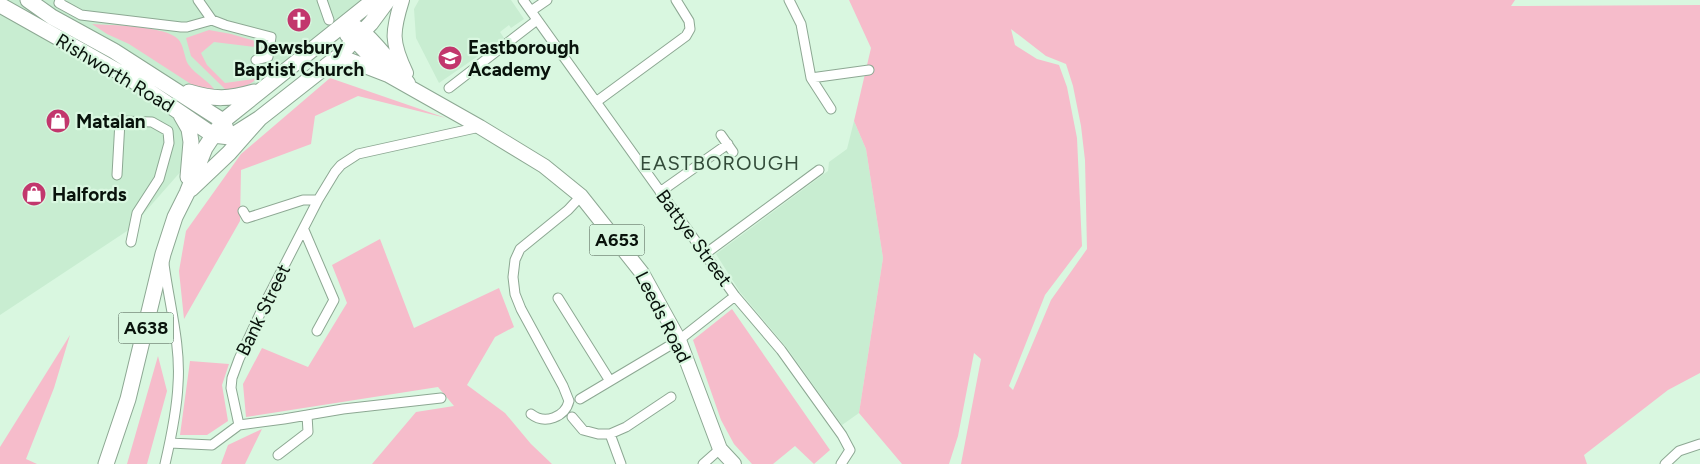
<svg xmlns="http://www.w3.org/2000/svg" width="1700" height="464" viewBox="0 0 1700 464" font-family="Figtree,sans-serif">
	<rect width="100%" height="100%" fill="#d9f7e0"/>
	<path fill="#c8edd1" d="M0,0h374l-161,135 -83,94 -130,86z
		M419,0h92l13,19 -13,9 -2,-3 -9,7 4,6 -65,45 -23,-45 -2,-29z
		M854,121l12,28 17,109 -24,155 -17,12 -55,-77 -47,-56 -24,-38 112,-83 1,-9 18,-13z"/>
	<path fill="#f6bccb" fill-rule="evenodd" d="M849,0h666l-4,6 189,-1v368l-32,17 -84,65 3,9h-626l20,-105 -7,-6 -16,83 -9,28h-47l-43,-51 24,-155 -17,-109 -12,-28 17,-73zM1011,29l35,27 20,8 7,22 8,40 4,34 2,89 -36,51 -38,90 -4,-4 36,-91 37,-49 -5,-108 -10,-51 -8,-22 -22,-6 -22,-14z
		M92,24c18,1 74,2 86,15 6,6 6,18 10,25 8,12 23,17 29,30l-23,-8 -65,-42 -22,-10z
		M209,30l22,4 28,8 4,9 -8,1v-5l-41,-5 -13,11 6,12 18,18 29,-4 -4,-13 16,-1 1,4 -6,2c-6,15 -20,17 -35,19l-35,-34 -5,-18z
		M330,78l116,40 -88,-22 -43,20 -4,28 -70,26 -1,51 -56,98 -5,-48 7,-40 55,-77z
		M380,239l34,89 85,-40 15,39 -19,10 -28,48 38,28 26,31 21,20h-180l44,-52 38,-6 -16,-19 -192,30 -3,-33 19,-36 46,19 39,-64 -15,-38z
		M732,309l98,141 -16,14 -19,-18 -22,18h-21l-18,-20 -13,-24 -28,-80z
		M70,335l-16,53 -28,71 11,5h-37v-17z
		M158,356l9,35 -20,73h-20z
		M190,361l39,3 -7,21 6,36 -21,14h-27z
		M262,429l-17,35h-24l7,-19z"/>
	<g fill="none" stroke-linecap="round" stroke-linejoin="round">
		<defs>
			<path id="minor" d="M60,0l-1,3 22,12 100,12h6l25,-7
				M198,0l14,20 13,5 46,12 -3,20 -12,3
				M322,0l7,20
				M523,0l212,296 46,54 61,85 8,15 -9,14
				M789,0l12,24 10,54 20,31
				M531,11l16,-11
				M811,78l58,-8
				M449,88l88,-68
				M596,102l90,-66 4,-7 -1,-8 -13,-21
				M721,135l12,17
				M117,175l3,-54 32,1 16,9 1,12 -10,36 -22,34 -6,29
				M660,192l68,-48
				M243,211l4,7 56,-18h15
				M304,230l30,70 -17,31
				M705,254l114,-84
				M164,264c5,39 17,81 14,120 -1,26 -7,54 -13,80
				M558,298l52,83
				M580,399l99,-59 56,-44
				M531,414c14,11 34,3 38,-13l-6,-15 -42,-77 -6,-15 -2,-17 2,-17 5,-11 48,-39 13,-14
				M572,417l11,13 15,4h12l16,-7 45,-30
				M239,425l-8,-37 1,-10 7,-19 26,-56 53,-103 17,-28 6,-7 17,-11 122,-27
				M610,434l11,30
				M170,443l42,2 27,-20 45,-6 59,-10 98,-11
				M278,455l30,-23 -1,-17
				M703,464l17,-15
				M1665,464l14,-13 21,-7"/>
			<path id="primary" d="M402,0c-10,32 -11,42 4,73
				M339,56l49,19 92,52 64,39 37,30 61,77 37,67 41,109 14,15
				M384,71l-30,-31 -7,-5 -3,-10c4,1 9,1 12,2 14,7 41,43 52,56"/>
			<path id="trunk" d="M28,0l24,17 62,34 98,63 11,7 3,8
				M0,5l128,72 85,58 17,2 30,-19
				M189,92c26,8 40,7 65,0
				M181,115l8,14 2,13 -3,35
				M191,189l38,-36 31,-35 79,-62 32,-33 17,-23
				M106,464l22,-65 35,-145 12,-37 12,-24 18,-45 18,-27 151,-121"/>
		</defs>
		<use href="#minor" stroke="#8da893" stroke-width="11"/>
		<use href="#primary" stroke="#8da893" stroke-width="16"/>
		<use href="#trunk" stroke="#8da893" stroke-width="17"/>
		<use href="#minor" stroke="#fff" stroke-width="9"/>
		<use href="#primary" stroke="#fff" stroke-width="14"/>
		<use href="#trunk" stroke="#fff" stroke-width="15"/>
	</g>
	<defs>
		<symbol id="church-disc" viewBox="-11 -11 22 22"><circle r="9.5" fill="#c2376d" stroke="#d9f7e0"/><path d="M-1.2-6h2.4v3.5h3.3v2.4h-3.3V6h-2.4V-.1h-3.3v-2.4h3.3Z" fill="#fff"/></symbol>
		<symbol id="school-disc" viewBox="-11 -11 22 22"><circle r="9.5" fill="#c2376d" stroke="#d9f7e0"/><path d="M0-5L7-2L0 1L-7-2ZM-4 1L0 2.5L4 1V4Q0 6-4 4Z" fill="#fff"/></symbol>
		<symbol id="shop-disc" viewBox="-11 -11 22 22"><circle r="9.5" fill="#c2376d" stroke="#d9f7e0"/><path d="M-5-2.5h2.3a2.7 3.5 0 0 1 5.4 0H5L5.5 6h-11ZM-1.5-2.5h3a1.5 2.3 0 0 0-3 0Z" fill="#fff"/></symbol>
	</defs>
	<g fill-rule="evenodd">
		<use href="#church-disc" x="285" y="6" width="28" height="28"/>
		<use href="#school-disc" x="436" y="44" width="28" height="28"/>
		<use href="#shop-disc" x="44" y="107" width="28" height="28"/>
		<use href="#shop-disc" x="20" y="180" width="28" height="28"/>
	</g>
	<g text-anchor="middle" dominant-baseline="central" stroke-width="4.5" stroke-linejoin="round" paint-order="stroke">
		<g fill="#d9f7e0" stroke="#47574b" stroke-width="1">
			<rect x="589.5" y="224.5" width="55" height="31" rx="4"/>
			<rect x="118.5" y="312.5" width="55" height="31" rx="4"/>
		</g>
		<g font-size="18" font-weight="bold" fill="#08120b">
			<text x="617" y="240">A653</text>
			<text x="146" y="328">A638</text>
		</g>
		<g font-size="19" font-weight="bold" fill="#08120b" stroke="#d9f7e0" text-anchor="start">
			<text x="299" y="47" text-anchor="middle">Dewsbury<tspan x="299" dy="22">Baptist Church</tspan></text>
			<text x="468" y="47">Eastborough<tspan x="468" dy="22">Academy</tspan></text>
			<text x="76" y="121">Matalan</text>
			<text x="52" y="194">Halfords</text>
		</g>
		<g font-size="19" fill="#08120b" stroke="#d9f7e0">
			<text transform="translate(115 73) rotate(31)">Rishworth Road</text>
			<text transform="translate(694 238) rotate(54)">Battye Street</text>
			<text transform="translate(263 310) rotate(-64)">Bank Street</text>
			<text transform="translate(663 317) rotate(63)">Leeds Road</text>
		</g>
		<g font-size="20" letter-spacing="1" fill="#334c3a" stroke="#d9f7e0">
			<text x="720" y="163">EASTBOROUGH</text>
		</g>
	</g>
</svg>
